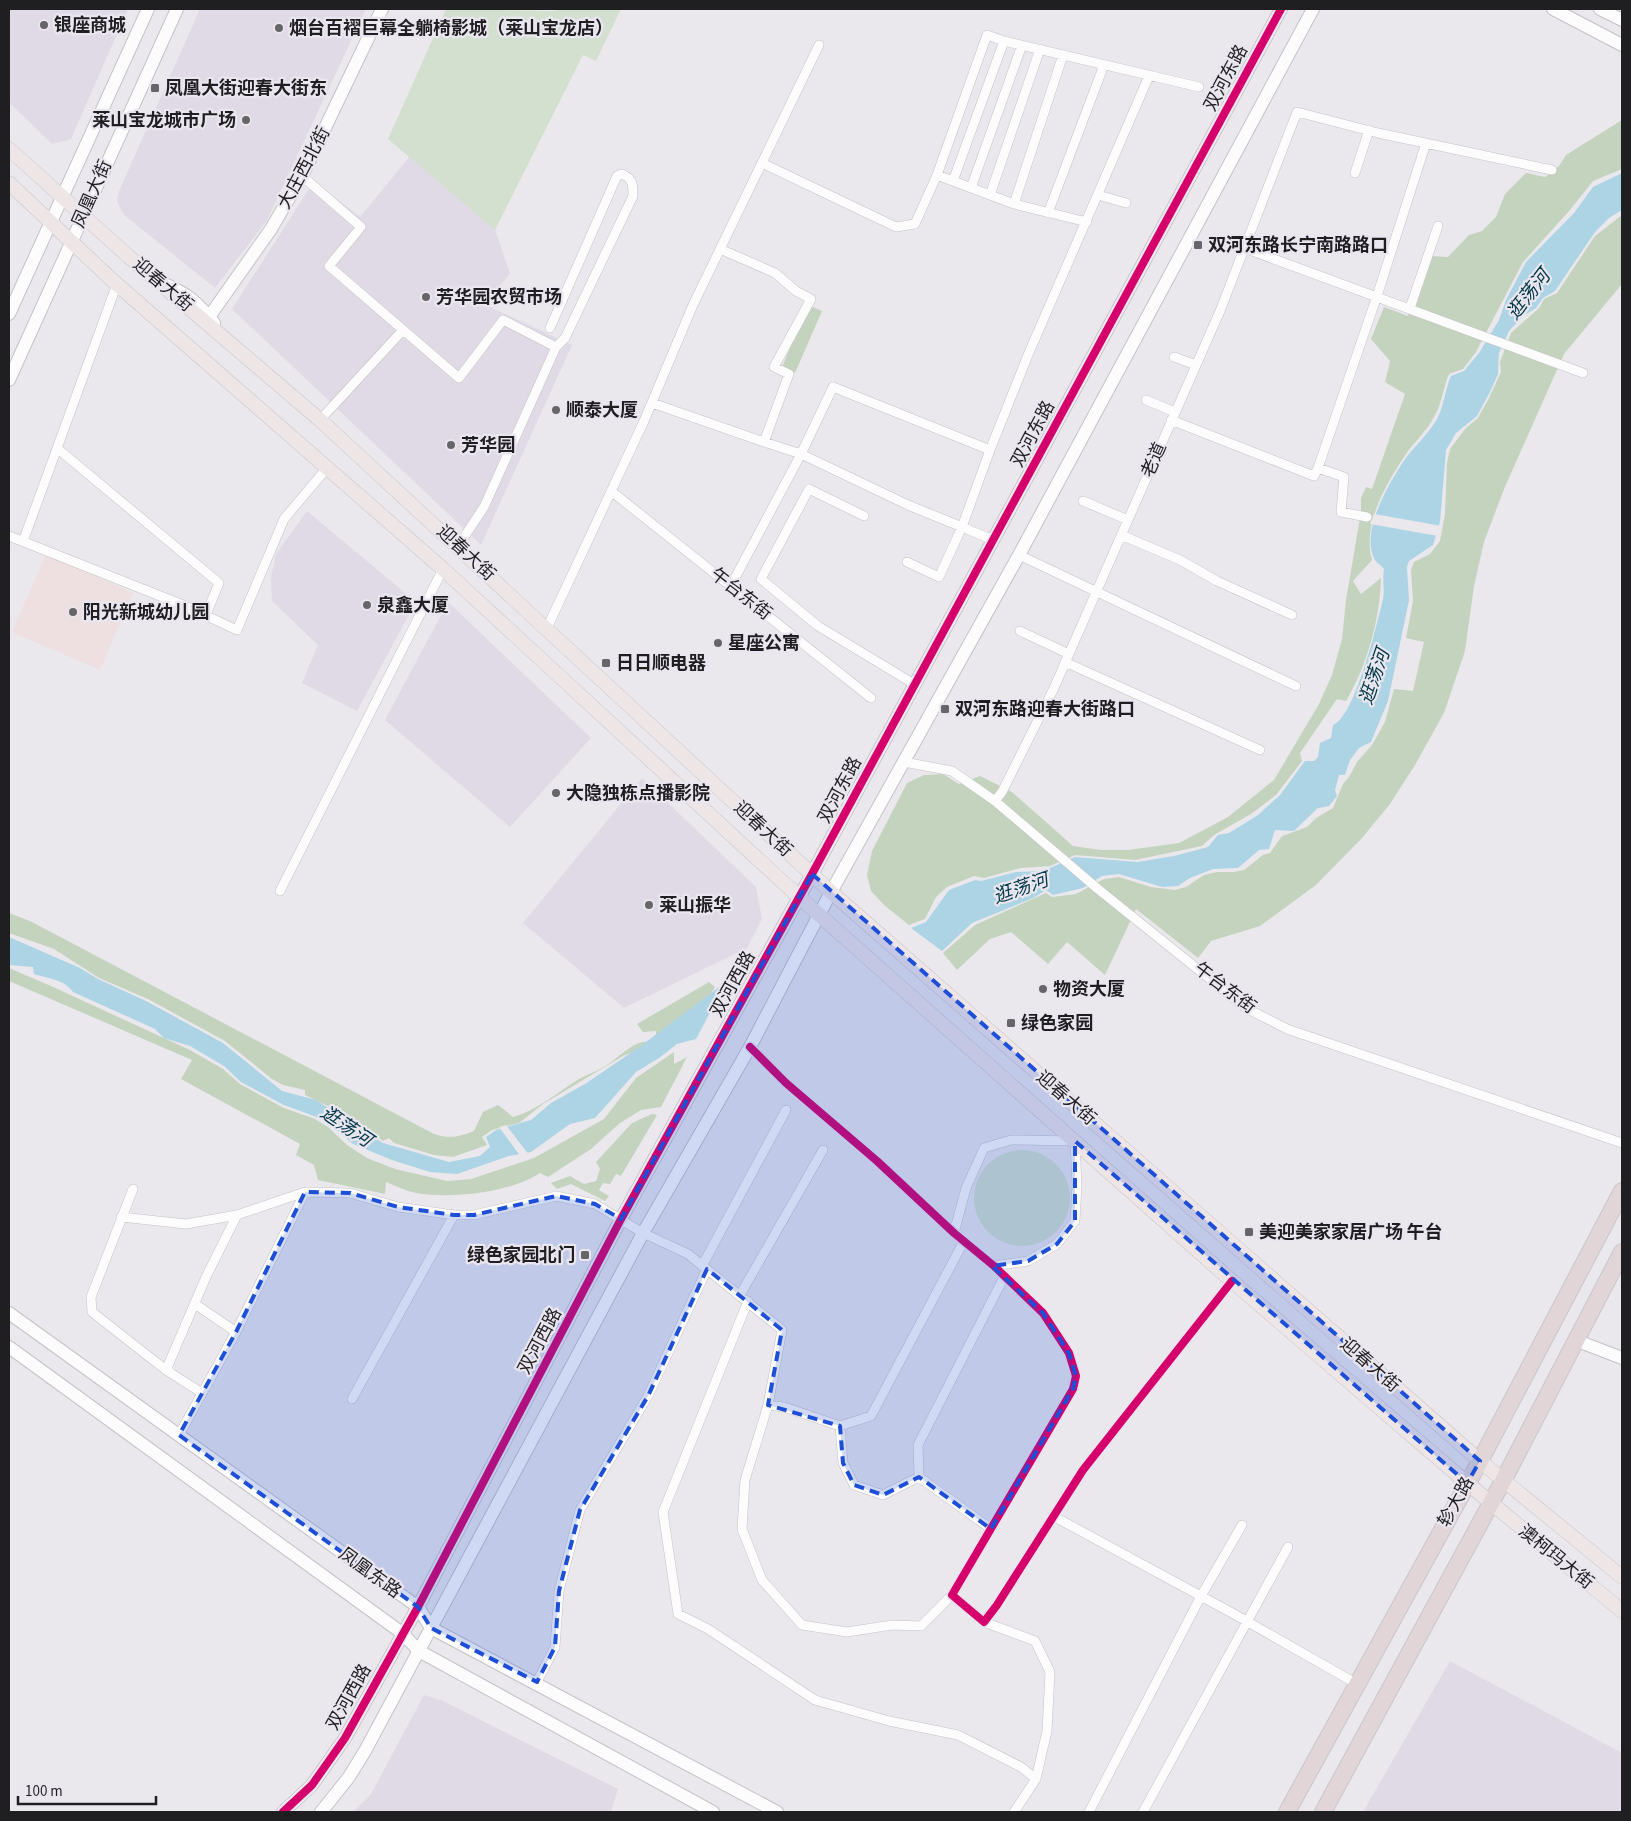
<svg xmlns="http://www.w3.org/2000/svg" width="1631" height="1821" viewBox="0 0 1631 1821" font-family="'Source Sans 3','Noto Sans SC',sans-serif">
	<rect width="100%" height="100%" fill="#eae8ed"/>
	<path fill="#dfdae5" d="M9,9h119l-57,130 -19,5 -43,-42z
		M200,9h166l-99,211 -52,68 -92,-74 -6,-13 2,-10z
		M410,156l85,74 15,43 -24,32 86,40 -91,200 -249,-236 82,-128 46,36z
		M307,511l109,91 -59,109 -55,-28 16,-38 -46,-44 -1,-24 5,-23z
		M448,602l143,136 -81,89 -125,-107z
		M642,778l114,109 6,32 -15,29 -123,60 -101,-85z
		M1450,1661l172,92v59h-259z
		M424,1695l17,5 177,89 -7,23h-258l18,-18z"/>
	<path fill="#eedfe1" d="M46,554l87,39 -33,77 -88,-38z"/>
	<path fill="#d3e0cf" d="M446,9l110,2 1,-2h64l-25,52 -13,-6 -88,175 -107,-91z
		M974 1198a48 48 0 1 1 96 0a48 48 0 1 1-96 0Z"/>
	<path fill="#c4d3be" d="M1622,120v49l-29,12 -23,29 -47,52 -47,90 -13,17 -14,5c-6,14 -7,30 -15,43 -7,14 -21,26 -30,40 -19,29 -42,68 -32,103l-19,21 8,13 20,-16c-1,41 -14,88 -35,123l-9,-2 -37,54 2,8 -26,34 -25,19 -37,21 -12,11 -67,14 -60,-5 -25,11 -29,2 -37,10 -10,-2 -27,11 -11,10 -11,22 -16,6 -25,-20 -13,-14 -4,-16 5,-24 35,-68 17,-8 19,-1 16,10 21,-8 32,16 61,54 28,4h27l51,-7 49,-26 46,-37 45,-76 13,-29 10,-36 4,-39 15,-88v-14l5,-11 6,2 33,-95 -20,-12 5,-21 -19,-22 13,-32 24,9 22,-60 18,1 21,-22 13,-4 14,-14 9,-23 21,-21 19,4 14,-11 7,-11z
		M1622,215v69l-58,70 -60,135 -20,53 -10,44 -9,65 -21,62 -29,52 -25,39 -28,34 -46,47 -56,41 -49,15 -13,17 -62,-49 -31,66 -38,-33 -19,22 -37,-32 -21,7 -33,31 -14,-17 32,-28 71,-32 6,4 24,-3 28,-15 15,-2 32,10 24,3 11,-3 18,-12 13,-3h17l10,-2 19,-15 7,-2 12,-17 25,-9 9,-9 17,-10 10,-24 6,-7 8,-15 15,-17 13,-23 9,-33 19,2 11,-49 -18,-4 7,-37 -2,-31 3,-8 16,-8 10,-13 5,-27 2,-51 3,-14 15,-20 13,-11 11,-20 12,-26 -1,-10 11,-29 28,-25 5,-9 13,-6 38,-57z
		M808,305l14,6 -27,62 -13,-6z
		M9,913l21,8 404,213c15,5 25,3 40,-3l9,-19 15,-7 15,12c23,-6 45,-25 66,-38 9,-5 19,-8 28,-14 11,-7 28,-26 42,-23l7,-5v-6l-13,1 -6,-8 72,-42 6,5 -9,15 -48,40 -35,14 -80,48 -24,19 -27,7 -10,7 5,8 -34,12 -19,-2 -40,-12 -5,-5 -6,3 -41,-28 -37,-18v-5l-22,-5 -11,-6 -47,-38 -77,-42 -49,-21 -45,-29 -45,-16z
		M9,968l42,18 139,64 33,19 17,15 44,24 31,11 13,8 19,18 20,13 28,11 52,12 24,-2 63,-21 70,-39 32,-41 38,-26v12l13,-7 -26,50 -20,3 -21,13 -29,26 -43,28 -8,-4c-30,20 -89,26 -124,20 -10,-2 -20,-7 -30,-11l-1,12 -67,-14 -4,-15 -18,-10 4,-11 -119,-65 11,-19 -183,-79z
		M652,1114l5,1 -36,61 -5,-2 -6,10 -7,-1 -4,7 10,6 -4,5 -34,-17 -14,5 -6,-6 19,-7 14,8 12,-3 4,-12 -4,-7 36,-39z"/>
	<path fill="#acd4e4" d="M1622,173v37l-13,8 -14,14 -40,59 -12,7 -7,10 -13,8 -14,15 -10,22 -1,21 -8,18 -13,24 -21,17 -10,17 -6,72 -7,23 -24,16 -2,6 2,33 -21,101 -17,41 -12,6 -9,12 -5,15h-6l-4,15 2,6 -8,10 -11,2 -24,23 -19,-1 -6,19 -10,1 -21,18 -25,1 -23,9 -12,8 -16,1 -43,-13 -17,2 -19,12 -30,7 -7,-5 -13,8 -61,25 -30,28 -31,-23 15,-6 23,-32 26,-10 6,1 35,-9 27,-1 32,-14 63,5 36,-6 34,-9 10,-12 11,-2 29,-18 22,-20 25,-34h9l4,-4 2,-14 11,-5 2,-13c22,-8 44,-101 50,-126 2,-10 -1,-20 1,-30 -3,-4 -9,-7 -10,-11 -13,-27 14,-73 29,-96 10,-15 25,-27 34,-43 7,-13 8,-29 14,-43l13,-5 15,-18 20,-33 7,-20 20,-38 48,-49 19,-26z
		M9,937l71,31 18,11 48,22 77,42 59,48 34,9 67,43 66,19 31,-6 10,-9 -4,-10 10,-7 35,-10 20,-17 34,-19 53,-36 89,-67 -31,58 -19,5 -18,14 -23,14 -41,46 -25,6 -39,28 -22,4 -52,18 -27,-2 -38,-12 -39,-16 -28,-24 -41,-15 -43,-23 -17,-16 -34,-20 -26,-8 -9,-9 -82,-37c-9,-13 -24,-13 -39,-18l-1,-7 -24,-2z"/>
	<path fill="#eae8ed" d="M1374,514l68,12 -4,10 -68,-12z
		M506,1125l23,30 -8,2 -22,-30z"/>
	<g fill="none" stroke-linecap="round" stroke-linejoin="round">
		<defs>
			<path id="street" d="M762,163l134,64 19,-3 22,-49 50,-140 17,6 195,46
				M1355,173l14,-43
				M937,175l77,29 73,18
				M302,176l59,51 -32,39 130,112 44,-58 53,27
				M953,181l51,-140
				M971,188l51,-143
				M990,195l50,-146
				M1098,195l28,8
				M1014,204l49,-149
				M1048,213l56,-148
				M1244,248l339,125
				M1410,308l28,-82
				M1174,357l22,8
				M1146,400l29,12
				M652,403l112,39 25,-68 -15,-7 37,-68 -15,-8 -21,-18 -55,-24
				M320,420l83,-90
				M1171,420l143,56 4,-8
				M58,449l161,134 -12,29
				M990,450l-28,77 -54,-22 -107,-51 32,-67 157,63 38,-95 121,-279
				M611,491l260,207
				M1083,501l45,19
				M864,516l-55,-27 -48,90 57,47 96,58
				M1367,517l-26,-5 3,-35 -26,-9 59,-172 49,-153
				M1121,535l59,25 37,21 75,34
				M9,536l174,69 54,25 47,-111 43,-51
				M25,536l92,-252
				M458,546l26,-39 72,-160 9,-9 68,-142c0,-12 0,-17 -11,-22l-5,2 -67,152
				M1019,555l277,131
				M907,562l32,15 23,-50 31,13
				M735,578l66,-124 -37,-12
				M547,628l97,-207 49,-116 126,-260
				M1020,631l49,23
				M1065,662l195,88
				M904,762l48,9 43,30 103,88 148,119 41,21 335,114
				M995,801l7,-9 52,-104 166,-377 77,-199 81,21 174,37
				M280,891l163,-322
				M750,1047l36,36 91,78 77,72 40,33 49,47 26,40 7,23 -3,13 -121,206 32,27 13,-17 86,-135 149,-189
				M133,1189l-42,108 1,15 74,58 36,23
				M237,1215l68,-23
				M121,1217l65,7 51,-9 -31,62 -40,93
				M954,1233l12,-45 18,-40 27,-8 64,1 2,44 -2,36 -18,23 -29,17 -34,5
				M702,1266l84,-156
				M740,1295l83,-145
				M748,1301l-85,211 15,102 30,15 107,71 74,21 69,14 63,32 15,12 11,-48 3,-59 -15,-31 -51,-19
				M195,1304l41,28
				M352,1399l102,-184
				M768,1405l-23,75 -3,49 20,51 40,45 45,7 45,-7 29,1 31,-31
				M840,1426l3,37 11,22 29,10 36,-18
				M179,1435l57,-103 69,-140 45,1 48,14 56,8h20l82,-19 39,8 48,29 45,21 94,76 -14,75 16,2 56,19 31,-10 93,-175
				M1053,1516l181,98 123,70
				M991,1529l-72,-52 -1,-32 86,-168
				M537,1682l18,-35 4,-56 21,-81 68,-114 59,-127
				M1014,1812l22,-33
				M1089,1812l112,-216 41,-71
				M1143,1812l145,-265"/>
			<path id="secondary" d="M1553,9l69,36
				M1600,9l22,11
				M162,283c25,10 35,19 52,40
				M9,314l139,-305
				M209,317l62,-88 31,-53 80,-167
				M9,380l168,-371
				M9,1313l409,294 13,21 346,184
				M1575,1340l47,18
				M9,1347l393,286 17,18 294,161
				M283,1812l29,-27 33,-47 73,-131 203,-388 191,-345 469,-865
				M321,1812l28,-35 16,-26 278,-518 107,-186 81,-155 188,-337 294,-546"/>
			<path id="primary" d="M9,149l119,107 192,164 511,472 649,569 142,116
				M9,183l103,97 331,289 355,327 434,385 235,202 155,128"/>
			<path id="highway" d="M1287,1812l193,-351 142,-270
				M1323,1812l180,-331 119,-229"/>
		</defs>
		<use href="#street" stroke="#c4c2c5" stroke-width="10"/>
		<use href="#secondary" stroke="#c4c2c5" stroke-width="14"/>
		<use href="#primary" stroke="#c7c6c8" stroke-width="15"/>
		<use href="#highway" stroke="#c7c6c8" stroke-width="18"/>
		<use href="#street" stroke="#fcfcfc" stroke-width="9"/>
		<use href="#secondary" stroke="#fcfcfc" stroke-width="12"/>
		<use href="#primary" stroke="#ede5e6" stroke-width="14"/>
		<use href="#highway" stroke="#e2d5d7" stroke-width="16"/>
		<defs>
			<path id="cycleway" d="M750,1047l36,36 91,78 77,72 40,33 49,47 26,40 7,23 -3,13 -121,206 32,27 13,-17 86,-135 149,-189
				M283,1812l29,-27 33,-47 73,-131 203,-388 191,-345 469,-865"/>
		</defs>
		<use href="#cycleway" stroke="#eae6ef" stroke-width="11"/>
		<use href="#cycleway" stroke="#d6006c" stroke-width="8"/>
	</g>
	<path fill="#1d4ed8" fill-opacity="0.2" stroke="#1d4ed8" stroke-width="4" stroke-dasharray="10 6" stroke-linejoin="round" d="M812,874l668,587 -13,22 -392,-342v80l-18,23 -29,17 -36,5 51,47 26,40 7,23 -3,13 -82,140 -72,-52 -36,18 -29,-10 -11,-22 -3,-37 -72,-21 14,-75 -75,-61 -59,127 -68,114 -21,81 -4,56 -18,35 -106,-54 -13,-21 -239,-172 57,-103 69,-140 45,1 48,14 56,8h20l82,-19 39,8 26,15z"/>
	<g fill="#666568" stroke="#eae6ef" stroke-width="2">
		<circle cx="44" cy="25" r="5"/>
		<circle cx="279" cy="28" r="5"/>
		<rect x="150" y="83" width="10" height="10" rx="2.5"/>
		<circle cx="246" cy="120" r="5"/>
		<rect x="1193" y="240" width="10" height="10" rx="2.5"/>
		<circle cx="426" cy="297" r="5"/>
		<circle cx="556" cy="410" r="5"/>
		<circle cx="451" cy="445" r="5"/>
		<circle cx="367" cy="605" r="5"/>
		<circle cx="73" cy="612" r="5"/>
		<circle cx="718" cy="643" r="5"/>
		<rect x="601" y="658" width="10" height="10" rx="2.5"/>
		<rect x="940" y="704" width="10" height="10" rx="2.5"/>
		<circle cx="556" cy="793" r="5"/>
		<circle cx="649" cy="905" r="5"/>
		<circle cx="1043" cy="989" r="5"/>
		<rect x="1006" y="1018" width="10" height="10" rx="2.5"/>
		<rect x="1244" y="1227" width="10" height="10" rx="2.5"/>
		<rect x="580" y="1250" width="10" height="10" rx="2.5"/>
	</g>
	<g text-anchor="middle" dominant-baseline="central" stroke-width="4.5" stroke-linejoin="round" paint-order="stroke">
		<g font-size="18" font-weight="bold" fill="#1f1e21" stroke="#eae6ef" text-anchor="start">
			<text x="54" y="25">银座商城</text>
			<text x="289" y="28">烟台百褶巨幕全躺椅影城（莱山宝龙店）</text>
			<text x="165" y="88">凤凰大街迎春大街东</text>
			<text x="236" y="120" text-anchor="end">莱山宝龙城市广场</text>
			<text x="1208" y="245">双河东路长宁南路路口</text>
			<text x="436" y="297">芳华园农贸市场</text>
			<text x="566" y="410">顺泰大厦</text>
			<text x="461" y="445">芳华园</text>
			<text x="377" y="605">泉鑫大厦</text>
			<text x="83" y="612">阳光新城幼儿园</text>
			<text x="728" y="643">星座公寓</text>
			<text x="616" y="663">日日顺电器</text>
			<text x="955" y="709">双河东路迎春大街路口</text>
			<text x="566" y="793">大隐独栋点播影院</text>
			<text x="659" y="905">莱山振华</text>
			<text x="1053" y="989">物资大厦</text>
			<text x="1021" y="1023">绿色家园</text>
			<text x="1259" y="1232">美迎美家家居广场 午台</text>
			<text x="575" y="1255" text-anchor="end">绿色家园北门</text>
		</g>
		<g font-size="18" fill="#1f1e21" stroke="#eae6ef">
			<text transform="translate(1226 78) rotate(-62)">双河东路</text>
			<text transform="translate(304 168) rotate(-62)">大庄西北街</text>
			<text transform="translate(92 194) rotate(-66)">凤凰大街</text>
			<text transform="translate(163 285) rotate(40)">迎春大街</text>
			<text transform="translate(1033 434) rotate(-62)">双河东路</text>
			<text transform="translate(1154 460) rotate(-66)">老道</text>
			<text transform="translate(466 553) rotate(43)">迎春大街</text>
			<text transform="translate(741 594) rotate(38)">午台东街</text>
			<text transform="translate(840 790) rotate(-62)">双河东路</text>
			<text transform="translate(763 829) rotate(43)">迎春大街</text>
			<text transform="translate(733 984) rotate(-61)">双河西路</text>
			<text transform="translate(1225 988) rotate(37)">午台东街</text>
			<text transform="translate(1066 1098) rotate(41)">迎春大街</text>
			<text transform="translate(540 1341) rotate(-62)">双河西路</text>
			<text transform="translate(1370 1365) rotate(41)">迎春大街</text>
			<text transform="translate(1456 1502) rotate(-61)">轸大路</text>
			<text transform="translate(1556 1557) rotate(39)">澳柯玛大街</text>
			<text transform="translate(370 1573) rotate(36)">凤凰东路</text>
			<text transform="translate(349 1697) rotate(-61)">双河西路</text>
		</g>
		<g font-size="19" font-style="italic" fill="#033948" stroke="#eae6ef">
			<text transform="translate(1529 295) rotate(-52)">逛荡河</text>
			<text transform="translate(1375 677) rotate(-71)">逛荡河</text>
			<text transform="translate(1021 889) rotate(-19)">逛荡河</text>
			<text transform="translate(346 1127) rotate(34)">逛荡河</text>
		</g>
	</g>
	<rect width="1631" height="1821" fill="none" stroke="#1f1e21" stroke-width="20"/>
	<path d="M18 1796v8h138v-8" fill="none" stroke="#1f1e21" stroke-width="2.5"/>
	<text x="25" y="1796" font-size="15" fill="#1f1e21" stroke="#eae6ef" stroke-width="4" paint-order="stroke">100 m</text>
</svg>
